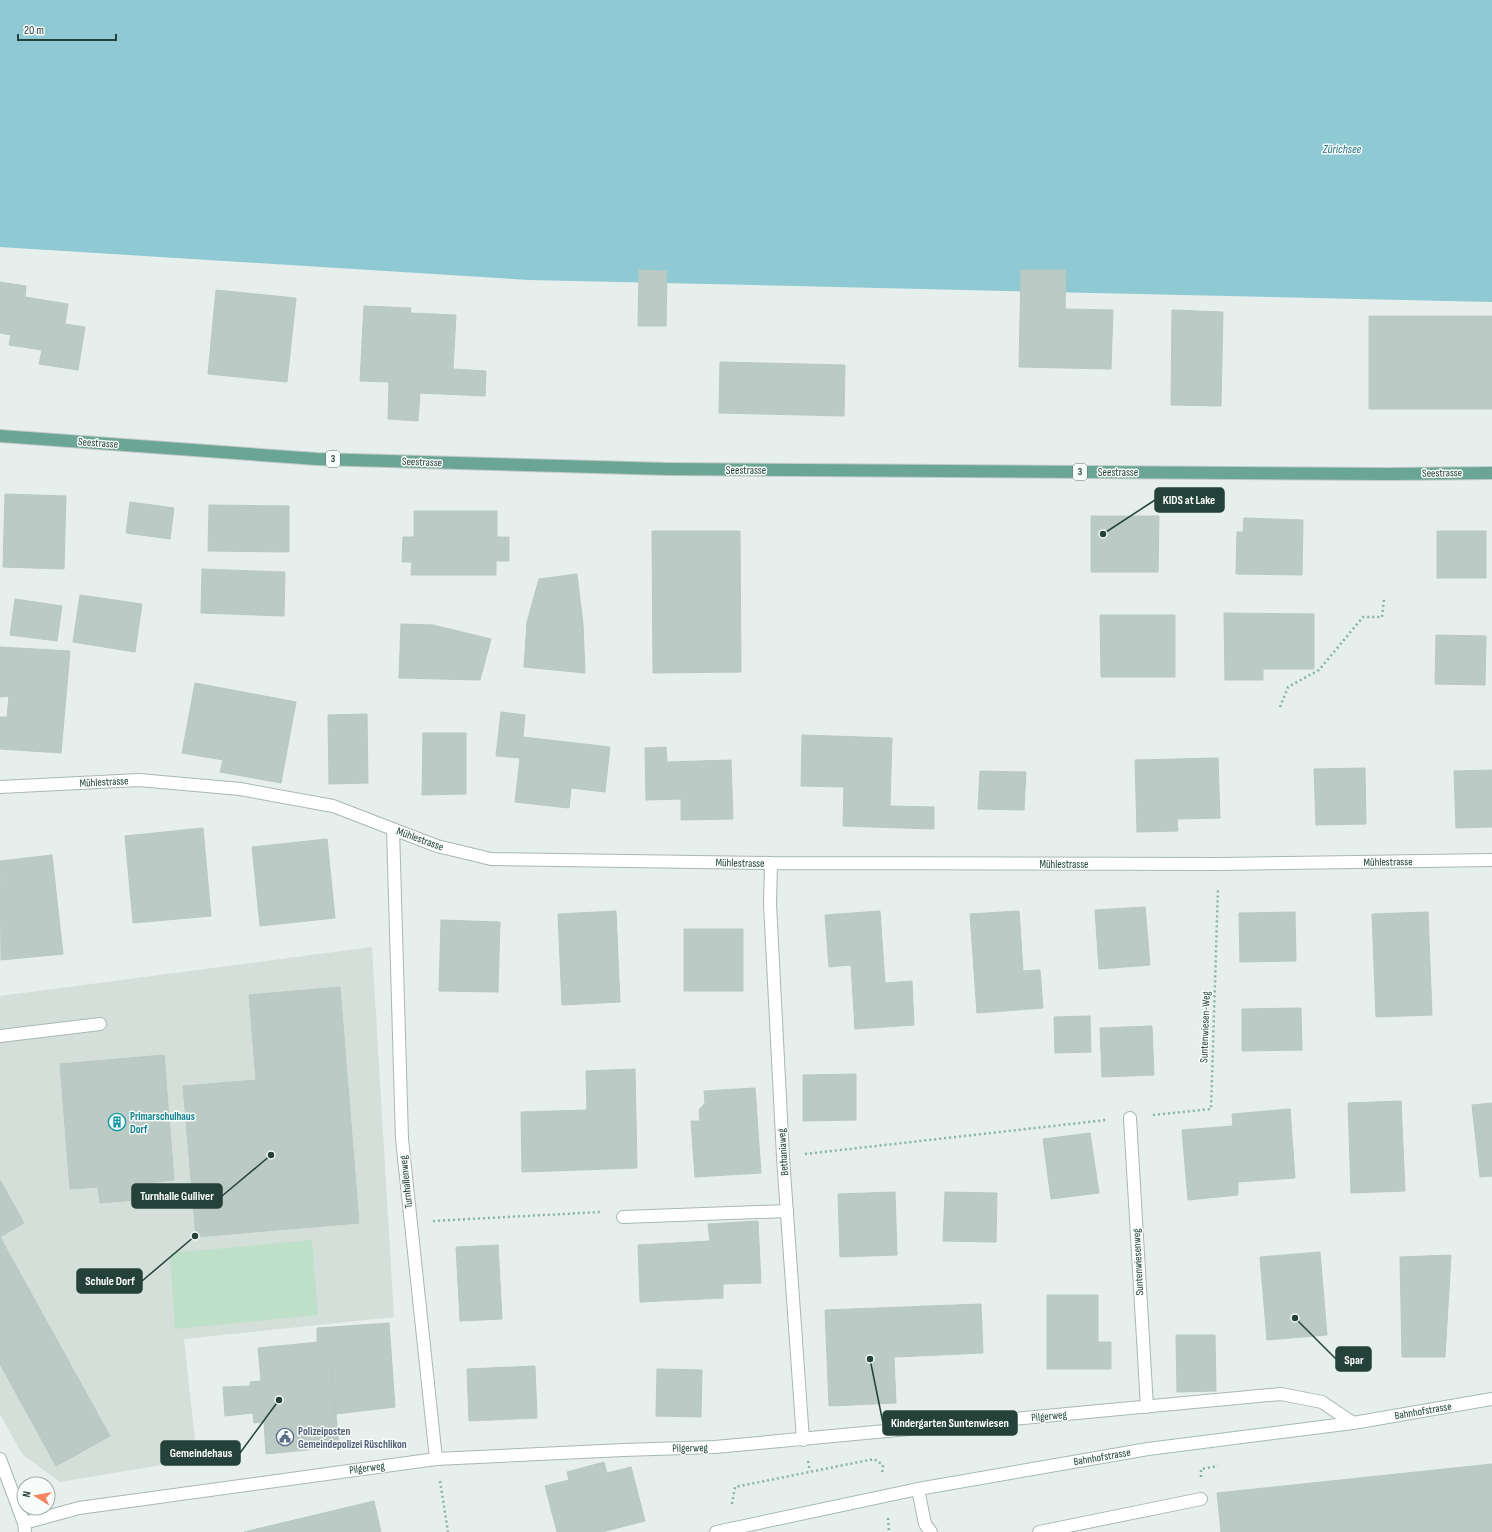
<svg xmlns="http://www.w3.org/2000/svg" width="1492" height="1532" viewBox="0 0 1492 1532" font-family="'Sofia Sans Condensed',sans-serif">
	<rect width="100%" height="100%" fill="#e6efeb"/>
	<path fill="#d4dfda" d="M372,947l22,370 -210,22 13,120 -137,23 -38,-28 -22,-40v-418z"/>
	<path fill="#bfe0c8" d="M312,1240l6,75 -143,14 -5,-76z"/>
	<path fill="#8ec9d4" d="M0,0h1492v302l-963,-22 -529,-33z"/>
	<path fill="#bbcac4" stroke="#b8c9c2" d="M639,270l28,1 -1,55h-28z
		M1021,270h45l-1,39 48,1 -2,59 -92,-2z
		M0,282l26,4 -1,11 43,7 -3,20 20,3 -7,43 -39,-6 3,-14 -33,-5 2,-10 -11,-2z
		M216,290l80,8 -9,84 -79,-8z
		M364,306l47,2 -1,5 46,2 -3,54 33,2 -1,25 -65,-3 -2,28 -30,-2 1,-37 -29,-1z
		M1172,310l51,2 -2,94 -50,-1z
		M1369,316h123v93h-123z
		M720,362l125,3 -1,51 -125,-3z
		M5,494l61,2 -2,73 -61,-2z
		M130,502l44,6 -4,31 -44,-6z
		M209,505l80,1v46l-81,-1z
		M414,511h83v26h12v24h-13v14h-85l1,-13h-10l1,-25h11z
		M1091,516h68l-1,56h-67z
		M1244,518l59,2 -1,55 -66,-1 1,-42h6z
		M652,531h88l1,141 -88,1z
		M1437,531h49v47h-49z
		M202,569l83,3 -1,44 -83,-3z
		M577,574l6,50 2,49 -61,-6 3,-45 12,-43z
		M80,595l62,9 -7,48 -62,-10z
		M15,599l47,7 -5,35 -47,-6z
		M1224,613l90,1v55h-51v11h-38z
		M1100,615h75v62h-74z
		M401,624l32,1 58,14 -11,41 -81,-2z
		M1436,635l50,1 -1,49 -50,-1z
		M0,647l70,4 -9,102 -61,-4v-32h7l2,-21 -9,1z
		M195,683l101,19 -15,81 -61,-11 3,-12 -41,-7z
		M501,712l24,3 -2,22 87,10 -5,45 -34,-4 -2,20 -54,-6 5,-44 -24,-2z
		M367,714l1,69 -39,1 -1,-69z
		M423,733h43v61l-44,1z
		M802,735l90,3 -2,68 44,1v22l-91,-3 1,-39 -43,-1z
		M666,747l1,15 64,-2 2,59 -52,1v-21l-35,1 -1,-52z
		M1218,758l2,60 -43,1 1,12 -41,1 -2,-72z
		M1365,768l1,56 -50,1 -2,-56z
		M1492,770v57l-36,1 -2,-57z
		M980,771l46,1 -2,38 -46,-1z
		M203,828l8,88 -78,7 -8,-87z
		M327,839l8,79 -75,8 -8,-79z
		M52,855l11,99 -62,6 -1,-99z
		M1145,907l5,58 -51,4 -4,-59z
		M616,911l4,91 -58,3 -4,-91z
		M880,911l5,72 27,-2 2,44 -59,4 -4,-64 -22,2 -4,-52z
		M1019,911l4,60 17,-1 3,38 -66,5 -7,-99z
		M1295,912l1,49 -56,1 -1,-49z
		M1428,912l4,103 -56,2 -4,-103z
		M441,920l59,2 -2,70 -59,-1z
		M684,929h59v62h-59z
		M340,987l19,236 -163,14 -13,-151 73,-6 -7,-85z
		M1301,1008l1,42 -60,1v-42z
		M1090,1016l1,36 -36,1 -1,-36z
		M1152,1026l2,49 -52,2 -2,-49z
		M164,1055l10,125 -27,3 2,16 -49,4 -2,-16 -28,2 -10,-125z
		M635,1069l2,99 -115,4 -1,-60 66,-2 -1,-39z
		M856,1074v46l-53,1v-46z
		M755,1088l6,85 -66,4 -4,-56h9l-1,-11 6,-7 -1,-12z
		M1401,1101l4,90 -54,2 -3,-90z
		M1492,1103v73l-12,1 -8,-72z
		M1290,1109l5,69 -57,4v13l-50,5 -6,-70 51,-4 -1,-12z
		M1090,1133l9,60 -48,6 -8,-60z
		M0,1180l24,43 -24,14 110,199 -54,30 -56,-102z
		M895,1192l2,63 -57,2 -2,-63z
		M945,1192l52,1 -1,49 -53,-1z
		M758,1221l3,62 -38,1v14l-83,4 -2,-57 72,-4 -2,-17z
		M498,1245l4,74 -42,2 -4,-74z
		M1320,1252l7,83 -60,5 -7,-83z
		M1451,1255l-6,102h-43l-2,-100z
		M1047,1295h51v47h13v27h-64z
		M981,1304l2,49 -89,4 2,46 -67,3 -4,-96z
		M389,1323l6,84 -60,7 -6,-73 -12,1v-14z
		M1176,1335h39l1,56 -39,1z
		M329,1341l10,106 -73,7 -2,-32 -10,1 -1,-10 -28,3 -2,-29 27,-1v-4l11,-1 -3,-33z
		M535,1366l2,52 -68,3 -2,-52z
		M657,1369l45,1 -1,47 -45,-1z
		M604,1462l3,11 24,-6 14,54 -43,11h-45l-12,-46 24,-6 -2,-8z
		M1492,1464v68h-271l-4,-39z
		M374,1501l7,31h-137z"/>
	<g fill="none" stroke-linecap="round" stroke-linejoin="round">
		<defs>
			<path id="lane" d="M0,1036l100,-12
				M623,1217l164,-6
				M918,1489l7,35 6,8
				M1039,1532l162,-33"/>
			<path id="street" d="M0,787l139,-7 101,9 93,17 104,40 54,13 280,4 447,1 274,-4
				M393,829l9,310 34,320
				M771,863l-1,41 13,253 20,283
				M1130,1118l17,289
				M24,1523l55,-15 357,-49 187,-9 92,-3 566,-53 41,8 31,21"/>
			<path id="secondary" d="M0,1459l24,64 1,9
				M716,1532l202,-43 230,-40 205,-26 139,-24"/>
			<path id="primary" d="M0,436l317,23 350,10 721,5 104,-1"/>
		</defs>
		<use href="#lane" stroke="#a8b8b2" stroke-width="14"/>
		<use href="#street" stroke="#a8b8b2" stroke-width="14"/>
		<use href="#secondary" stroke="#a4bbb3" stroke-width="14"/>
		<use href="#primary" stroke="#c2cac8" stroke-width="14"/>
		<path stroke="#86b3a5" stroke-width="2.5" stroke-dasharray="2 3" stroke-linecap="butt" d="M1280,707l8,-20 31,-17 44,-53h19l2,-18
			M1153,1115l58,-6 7,-221
			M805,1154l301,-34
			M433,1221l167,-9
			M808,1461l2,10
			M1201,1477v-8l17,-3
			M440,1481l8,51
			M732,1504l3,-17 139,-28 9,6 -1,9
			M888,1518l1,14"/>
		<use href="#lane" stroke="#fff" stroke-width="12"/>
		<use href="#street" stroke="#fff" stroke-width="12"/>
		<use href="#secondary" stroke="#fff" stroke-width="12"/>
		<use href="#primary" stroke="#6aa596" stroke-width="12"/>
	</g>
	<defs>
		<symbol id="building-ring" viewBox="-11 -11 22 22"><circle r="9.5" fill="#f7fbf9" stroke="#0f9aa8" stroke-width="1.5"/><path d="M-4-6H4V6H1V3H-1V6H-4ZM-2.5-4.3h1.7v1.8h-1.7ZM.8-4.3h1.7v1.8H.8ZM-2.5-1h1.7V.8h-1.7ZM.8-1h1.7V.8H.8Z" fill="#0f9aa8"/></symbol>
		<symbol id="civic-ring" viewBox="-11 -11 22 22"><circle r="9.5" fill="#f7fbf9" stroke="#5c6f8a" stroke-width="1.5"/><path d="M-.6-6.5H3V-4.5H.6V-3L4-1V1h2V6H-6V1h2V-1L-.6-3ZM-1.2 2.5V6h2.4V2.5Z" fill="#5c6f8a"/></symbol>
	</defs>
	<g fill-rule="evenodd">
		<use href="#building-ring" x="107" y="1112" width="20" height="20"/>
		<use href="#civic-ring" x="275" y="1427" width="20" height="20"/>
	</g>
	<g text-anchor="middle" dominant-baseline="central" stroke-width="3" stroke-linejoin="round" paint-order="stroke">
		<g fill="#f7fbf9" stroke="#637a73" stroke-width="1">
			<rect x="326" y="451" width="14" height="16" rx="3"/>
			<rect x="1073" y="464" width="14" height="16" rx="3"/>
		</g>
		<g font-size="10" font-weight="bold" fill="#24423a">
			<text x="333" y="459">3</text>
			<text x="1080" y="472">3</text>
		</g>
		<g font-size="11" fill="#24423a" stroke="#f7fbf9">
			<text transform="translate(98 443) rotate(4)">Seestrasse</text>
			<text transform="translate(422 462) rotate(2)">Seestrasse</text>
			<text x="746" y="470">Seestrasse</text>
			<text x="1118" y="472">Seestrasse</text>
			<text transform="translate(1442 473) rotate(-1)">Seestrasse</text>
			<text transform="translate(104 782) rotate(-3)">Mühlestrasse</text>
			<text transform="translate(420 839) rotate(20)">Mühlestrasse</text>
			<text transform="translate(1388 862) rotate(-1)">Mühlestrasse</text>
			<text transform="translate(740 863) rotate(1)">Mühlestrasse</text>
			<text x="1064" y="864">Mühlestrasse</text>
			<text transform="translate(1205 1027) rotate(-88)">Suntenwiesen-Weg</text>
			<text transform="translate(783 1152) rotate(-94)">Bethaniaweg</text>
			<text transform="translate(406 1182) rotate(-96)">Turnhallenweg</text>
			<text transform="translate(1138 1262) rotate(-93)">Suntenwiesenweg</text>
			<text transform="translate(1423 1411) rotate(-10)">Bahnhofstrasse</text>
			<text transform="translate(1049 1416) rotate(-5)">Pilgerweg</text>
			<text transform="translate(690 1448) rotate(-1)">Pilgerweg</text>
			<text transform="translate(1102 1457) rotate(-10)">Bahnhofstrasse</text>
			<text transform="translate(367 1468) rotate(-7)">Pilgerweg</text>
		</g>
		<g font-size="11" font-weight="bold" fill="#0d838f" stroke="#f7fbf9" text-anchor="start">
			<text x="130" y="1116">Primarschulhaus<tspan x="130" dy="13">Dorf</tspan></text>
		</g>
		<g font-size="11" font-weight="bold" fill="#4e5e75" stroke="#f7fbf9" text-anchor="start">
			<text x="298" y="1431">Polizeiposten<tspan x="298" dy="13">Gemeindepolizei Rüschlikon</tspan></text>
		</g>
		<g font-size="12" font-style="italic" fill="#1c6f80" stroke="#f7fbf9">
			<text x="1342" y="149">Zürichsee</text>
		</g>
	</g>
	<path fill="none" stroke="#24423a" stroke-width="1.5" d="M1103 534L1155 500M271 1155L222 1196M195 1236L142 1281M1295 1318L1336 1359M870 1359L883 1423M279 1400L240 1453"/>
	<g fill="#24423a" stroke="#f7fbf9" stroke-width="1.5">
		<circle cx="1103" cy="534" r="4"/>
		<circle cx="271" cy="1155" r="4"/>
		<circle cx="195" cy="1236" r="4"/>
		<circle cx="1295" cy="1318" r="4"/>
		<circle cx="870" cy="1359" r="4"/>
		<circle cx="279" cy="1400" r="4"/>
	</g>
	<g fill="#24423a" stroke="#24423a" stroke-width="1.5">
		<rect x="1155" y="488" width="69" height="24" rx="4"/>
		<rect x="132" y="1184" width="90" height="24" rx="4"/>
		<rect x="77" y="1269" width="65" height="24" rx="4"/>
		<rect x="1336" y="1347" width="35" height="24" rx="4"/>
		<rect x="883" y="1411" width="134" height="24" rx="4"/>
		<rect x="161" y="1441" width="79" height="24" rx="4"/>
	</g>
	<g font-size="12" text-anchor="middle" font-weight="bold" fill="#fff">
		<text x="1189" y="504">KIDS at Lake</text>
		<text x="177" y="1200">Turnhalle Gulliver</text>
		<text x="110" y="1285">Schule Dorf</text>
		<text x="1354" y="1364">Spar</text>
		<text x="950" y="1427">Kindergarten Suntenwiesen</text>
		<text x="201" y="1457">Gemeindehaus</text>
	</g>
	<g transform="translate(36 1496) rotate(281)"><circle r="19" fill="#f7fbf9" stroke="#a3b1ad"/>
	<path d="M0-3L7 15L0 10L-7 15Z" fill="#f4845f"/>
	<text y="-6" font-size="11" font-weight="bold" text-anchor="middle" fill="#24423a">N</text>
	</g>
	<path d="M18 34v6h98v-6" fill="none" stroke="#24423a" stroke-width="2"/>
	<text x="24" y="34" font-size="12" fill="#24423a" stroke="#f7fbf9" stroke-width="3" paint-order="stroke">20 m</text>
</svg>
